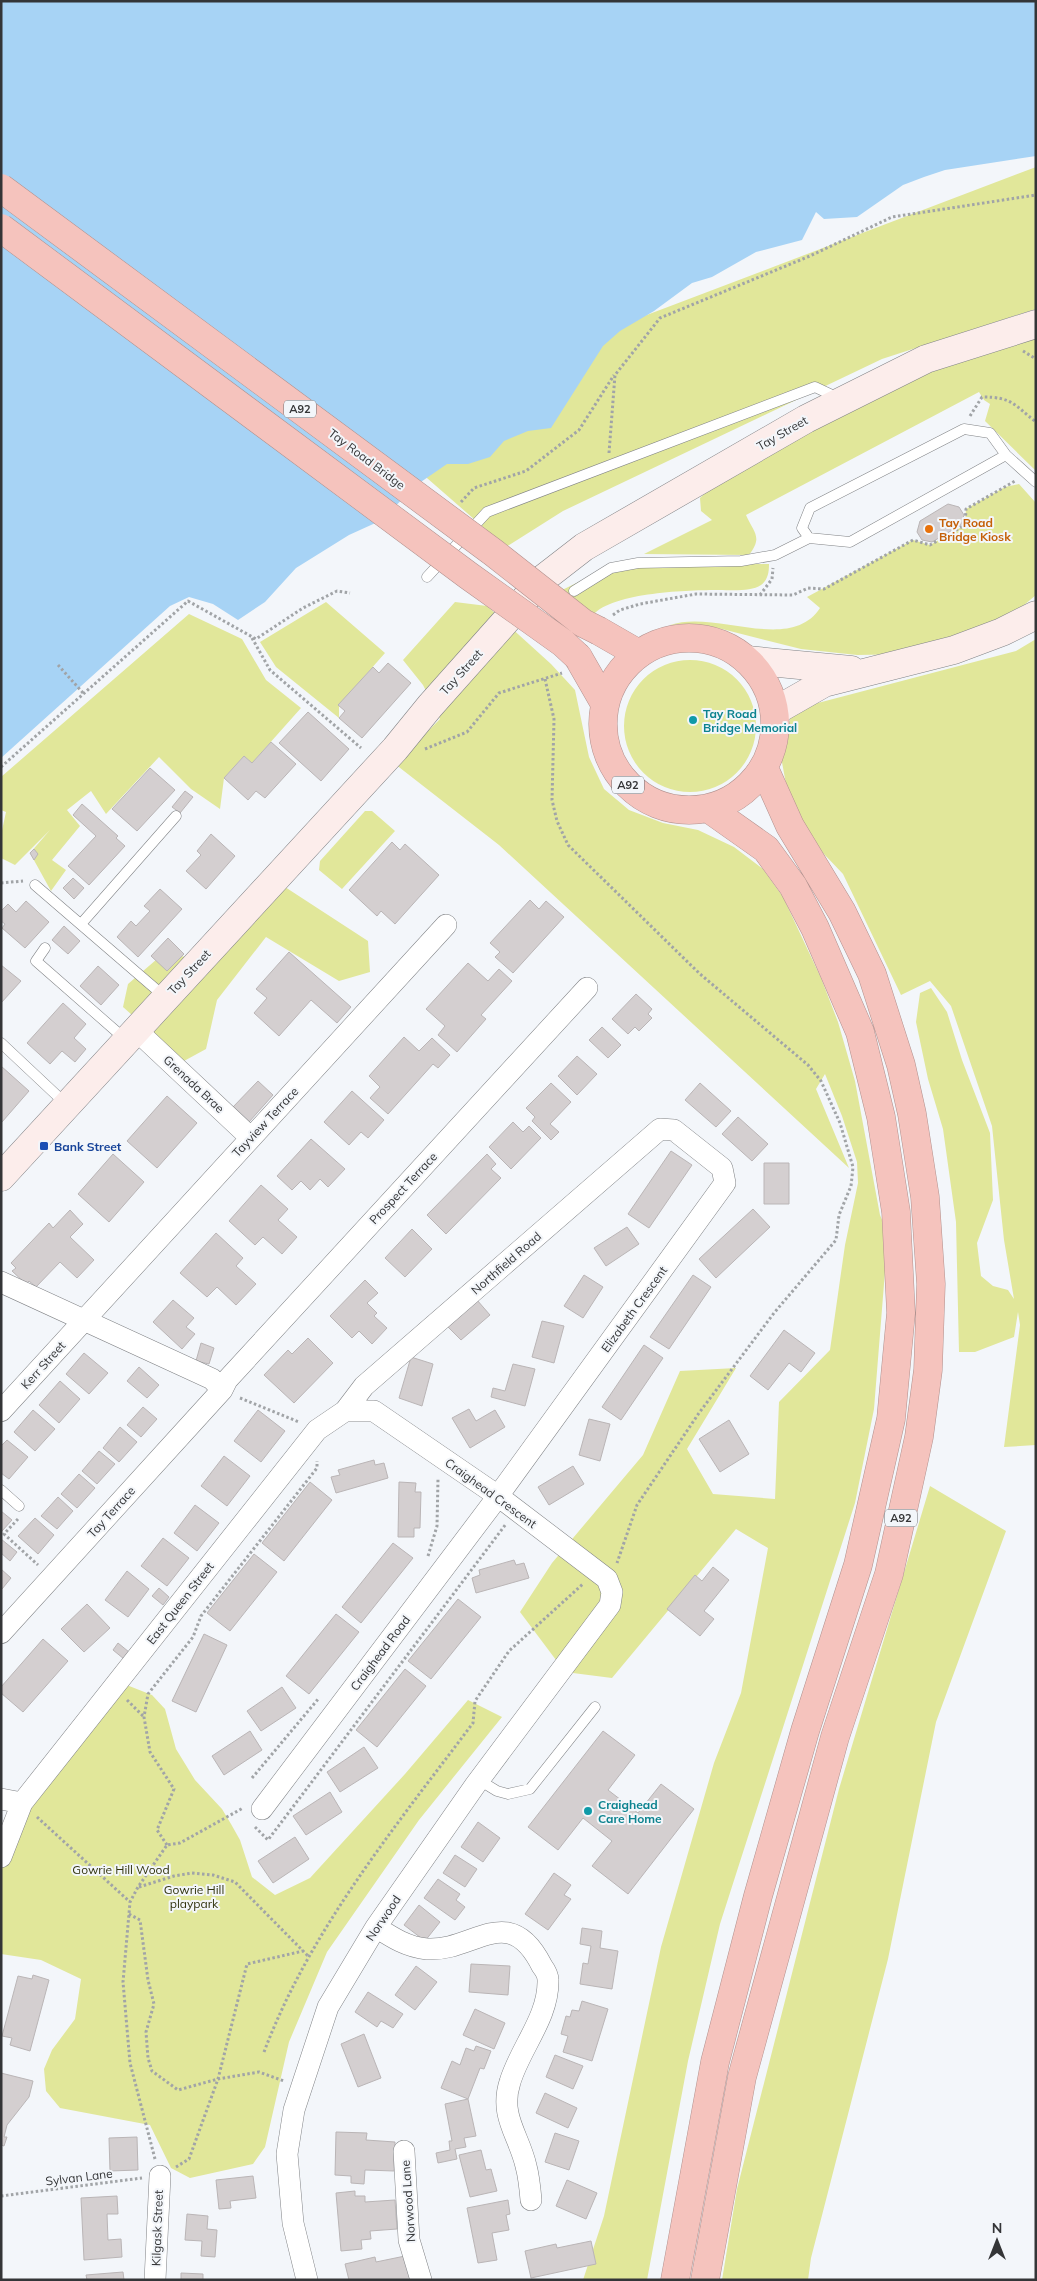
<svg xmlns="http://www.w3.org/2000/svg" width="1037" height="2281" viewBox="0 0 1037 2281" font-family="Mulish,sans-serif">
	<rect width="100%" height="100%" fill="#f3f6fa"/>
	<path fill="#e1e79a" d="M1036,167v142l-154,50 -319,152 -57,36 -102,-89 219,-134z
		M1036,333v138l-51,-50 5,-17 -6,-4 -5,-8 -233,123c8,18 17,22 3,40l-105,-1 68,-34 -11,-9 -1,-13 11,-11 29,-19 177,-93z
		M1019,484l17,19v92l-19,16 -105,43 -55,1 -56,-6 -79,-20 -31,-5 -21,1c45,-16 120,29 150,-17l-13,-11 106,-57 17,5 35,-20 1,-16 39,-22z
		M769,564c0,8 -1,16 -8,21 -10,7 -30,5 -42,5 -29,0 -106,2 -126,25l-35,-23 43,-21 34,-6z
		M326,602l59,51 -46,52v13l-63,-51 -16,-25z
		M455,602l32,4 64,58 24,26 14,67 15,32 25,21 34,13 35,7 36,17 29,22 20,28 38,81 17,44 17,59 25,134 8,19 -14,175 -19,94 -135,421 -32,137 -41,219h-64l21,-64 57,-269 53,-184 27,-70 27,-145 -32,-19 -124,149 -47,-6 -45,-60 32,-49 91,-108 37,-84 56,-3 -49,81 26,45 62,5 4,-97 51,-52 15,-105 13,-62 -1,-21 -15,-46 -17,-42 -9,15 33,79 -350,-323 -104,-81 45,-45 -17,-34 -20,-25z
		M189,614l53,25 24,41 35,28 -49,55 -8,-7 -20,22 -4,31 -29,-20 -32,-32 -53,57 -15,-23 -24,19 13,16 -28,34 14,10 -15,21 -21,-38 20,-23 -35,35 -14,-7v-23l5,-23 -5,-2v-33z
		M1036,639v806l-32,2 16,-122 -2,-13 -4,25 -39,15h-16l-3,-130 -13,-93 -15,-50 -12,-57 4,-29 11,-5 16,24 15,48 28,73 3,67 -16,43 4,33 12,10 15,4 6,9 -10,-59 -12,-114 -41,-120 -21,-25 -29,14 -58,-121 -20,-21 -34,-53 -8,-43 10,-42 23,-11 202,-53z
		M624 726a66 66 0 1 1 132 0a66 66 0 1 1-132 0Z
		M365,811h7l23,20 -53,58 -23,-19 1,-9z
		M285,887l83,54 2,31 -31,9 -73,-44 -49,63 -11,49 -22,12 -61,-54 5,-23 36,-31 44,8z
		M930,1486l76,45 -70,191 -48,237 -77,299 -3,22h-86l15,-91 102,-400z
		M119,1682l33,13 13,14 11,40 19,31 27,29 9,15 9,16 12,37 23,18 35,-17 95,-104 63,-74 34,17 -83,103 -92,132 -38,90 -24,105 -12,17 -63,14 -19,-10 -21,-43 -90,-17 -14,-17 -2,-22 8,-19 23,-31 6,-40 -40,-19 -40,-6v-97l21,-54z"/>
	<path fill="#a7d3f5" d="M1,1h1035v155l-91,14 -21,7 -21,8 -46,32 -33,2 -8,-7 -14,28 -46,12 -44,25 -20,6 -38,28 -34,20 -17,15 -52,82 -23,3 -24,10 -14,16 -22,7h-21l-32,22 -33,34 -33,15 -53,33 -31,34 -27,18 -25,-16 -24,-7 -19,9 -169,152z"/>
	<path fill="#d4cfd0" stroke="#bab5b6" d="M948,504l11,3 5,8 -3,10 -29,17 -10,-2 -5,-8 3,-11z
		M388,663l23,20 -49,55 -23,-20 6,-7 -7,-6 35,-38 6,6z
		M308,712l41,37 -28,32 -42,-38z
		M271,742l25,22 -31,34 -9,-7 -8,9 -24,-22 20,-22 8,7z
		M150,768l25,22 -38,41 -25,-22z
		M185,791l8,6 -13,16 -8,-6z
		M82,804l36,32 -2,2 9,8 -36,39 -21,-19 28,-30 -23,-21z
		M211,834l24,22 -29,33 -20,-18 15,-16 -4,-4z
		M392,842l8,8 5,-6 34,31 -44,49 -14,-13 -4,5 -28,-26z
		M34,849l4,5 -4,6 -4,-7z
		M73,878l11,10 -10,11 -11,-11z
		M160,889l22,20 -44,48 -21,-20 14,-16 5,5 14,-15 -6,-5z
		M530,900l9,9 7,-8 18,16 -51,56 -18,-16 5,-5 -10,-9z
		M26,901l23,21 -24,26 -23,-20 3,-4 -4,-3v-10l7,-7 8,8z
		M64,926l16,15 -12,13 -16,-14z
		M168,938l16,16 -17,17 -16,-15z
		M289,952l62,55 -14,16 -26,-23 -32,36 -25,-23 13,-15 -11,-9z
		M468,963l20,18 11,-12 13,12 -31,34 5,4 -29,33 -19,-17 7,-9 -19,-17z
		M1,965l20,16 -20,22z
		M98,966l21,19 -18,20 -21,-19z
		M636,994l16,15 -4,5 4,4 -13,13 -4,-4 -7,7 -16,-15z
		M63,1003l23,21 -12,14 12,11 -11,13 -13,-11 -12,13 -23,-21z
		M602,1027l19,18 -13,13 -19,-18z
		M404,1037l15,14 13,-13 18,17 -12,13 -5,-4 -45,50 -18,-16 10,-11 -11,-11z
		M577,1056l20,18 -20,21 -19,-19z
		M1,1066l28,25 -27,31 -1,-1z
		M258,1081l15,14 -24,27 -16,-15z
		M551,1083l20,19 -21,22 9,8 -8,8 -19,-19 3,-4 -9,-9z
		M700,1083l31,28 -15,16 -31,-27z
		M352,1091l32,29 -16,18 -7,-6 -12,13 -25,-23z
		M167,1096l30,27 -40,45 -30,-27z
		M738,1117l30,27 -16,17 -30,-27z
		M513,1122l10,10 6,-6 12,12 -30,31 -22,-22z
		M311,1139l34,30 -17,18 -8,-8 -10,11 -9,-9 -9,9 -15,-14z
		M671,1151l21,14 -43,63 -21,-14z
		M113,1154l31,28 -35,40 -31,-28z
		M487,1154l9,10 -5,5 10,9 -55,56 -19,-19z
		M764,1163h25v41h-25z
		M261,1185l27,24 -10,11 19,17 -15,17 -19,-17 -8,8 -26,-24z
		M753,1209l17,18 -54,51 -17,-19z
		M70,1210l13,14 -13,13 24,23 -17,18 -17,-16 -24,25 -7,-6 -3,3 -14,-13 4,-3 -5,-5 38,-40 4,5z
		M627,1227l12,17 -33,22 -12,-18z
		M412,1229l20,20 -27,28 -20,-19z
		M216,1233l27,25 -7,8 20,18 -20,21 -19,-18 -10,10 -27,-24z
		M584,1275l19,12 -20,31 -19,-12z
		M693,1275l18,12 -42,62 -19,-12z
		M365,1280l13,13 -11,10 10,10 -3,3 13,12 -15,16 -13,-13 -7,7 -22,-22z
		M173,1300l21,18 -8,9 9,7 -13,15 -29,-27z
		M477,1300l13,15 -29,25 -13,-13z
		M542,1321l22,5 -10,37 -22,-6z
		M784,1330l31,23 -14,19 -12,-9 -21,27 -18,-14z
		M308,1338l25,25 -39,40 -30,-28 24,-25 4,4z
		M201,1343l13,5 -5,16 -13,-3z
		M644,1345l19,13 -42,62 -19,-13z
		M84,1353l24,20 -19,21 -23,-20z
		M411,1357l22,7 -11,42 -23,-8z
		M513,1364l22,5 -10,37 -34,-9 2,-9 12,3z
		M139,1367l20,18 -12,13 -20,-17z
		M60,1381l20,18 -21,24 -20,-18z
		M143,1407l14,12 -16,18 -14,-12z
		M469,1409l7,12 19,-11 10,17 -35,21 -18,-30z
		M33,1410l22,19 -20,22 -21,-19z
		M258,1410l27,21 -24,31 -27,-21z
		M589,1419l21,5 -10,37 -21,-6z
		M729,1420l20,34 -29,18 -21,-33z
		M120,1427l17,15 -18,20 -16,-14z
		M7,1440l21,17 -19,22 -8,-6v-27z
		M99,1451l16,13 -18,20 -15,-13z
		M224,1456l26,20 -23,30 -26,-20z
		M374,1460l1,5 9,-2 4,15 -52,15 -5,-16 9,-2 -2,-5z
		M573,1466l11,18 -35,21 -11,-18z
		M79,1474l16,14 -18,20 -16,-14z
		M310,1482l22,18 -48,61 -22,-18z
		M399,1482l17,1 -1,9h6l-1,36h-6v9h-16z
		M58,1497l15,14 -16,18 -16,-13z
		M195,1505l24,18 -22,28 -23,-18z
		M1,1511l11,9 -10,11 -1,-1z
		M35,1518l19,17 -16,19 -20,-18z
		M163,1538l26,20 -22,28 -26,-20z
		M1,1539l16,13 -7,9 -9,-8z
		M393,1543l20,15 -52,65 -19,-16z
		M254,1554l23,18 -47,59 -23,-18z
		M514,1560l2,5 8,-2 5,15 -53,15 -4,-15 8,-3 -1,-5z
		M713,1567l16,13 -25,31 10,8 -14,17 -33,-27 28,-34 7,6z
		M1,1569l10,9 -9,11 -1,-1z
		M127,1571l22,18 -21,28 -23,-17z
		M159,1588l10,9 -6,8 -11,-9z
		M458,1599l23,18 -50,62 -23,-18z
		M87,1604l23,24 -26,24 -23,-23z
		M336,1614l23,18 -50,62 -23,-18z
		M204,1634l23,11 -31,67 -24,-11z
		M43,1639l25,22 -45,51 -22,-19v-6z
		M118,1643l11,9 -5,7 -11,-9z
		M405,1669l21,17 -49,61 -21,-17z
		M282,1687l14,21 -35,23 -14,-20z
		M250,1731l12,19 -38,25 -12,-19z
		M603,1731l32,24 -27,35 30,23 23,-29 33,25 -66,85 -36,-28 20,-25 -29,-23 -25,32 -30,-23z
		M364,1747l14,21 -38,24 -13,-20z
		M330,1792l12,20 -36,23 -13,-19z
		M478,1822l22,16 -17,24 -22,-15z
		M295,1837l14,22 -36,24 -15,-22z
		M455,1855l22,14 -12,18 -22,-14z
		M554,1873l17,12 -7,10 7,4 -23,31 -23,-16z
		M438,1879l22,15 -4,6 9,7 -10,13 -31,-22z
		M419,1905l21,17 -15,19 -21,-16z
		M582,1928l20,3 -2,17 18,3 -6,38 -32,-5 3,-21 5,1 3,-18 -11,-2z
		M471,1964l39,2 -2,29 -39,-3z
		M416,1966l21,16 -22,28 -20,-15z
		M33,1975l16,5 -19,71 -20,-6 2,-7 -10,-2 16,-60 14,3z
		M368,1992l35,22 -10,14 -12,-7 -4,6 -22,-15z
		M582,2001l26,8 -16,52 -29,-9 5,-16 -7,-2 5,-18 4,1 2,-7 7,1z
		M475,2009l30,14 -11,26 -31,-14z
		M364,2034l17,44 -23,9 -17,-43z
		M476,2046l15,5 -7,18 -4,-1 -12,31 -27,-11 11,-27 8,4 6,-17 8,3z
		M555,2055l28,11 -10,23 -27,-12z
		M1,2073l32,8 -4,16 -22,28 -3,12h3l-3,9 -3,-1z
		M545,2093l32,15 -9,20 -32,-15z
		M468,2099l8,37 -12,2 2,9 -11,2 2,10 -19,4 -2,-10 14,-3 -1,-9h3l-7,-37z
		M336,2132l31,1 -1,7 29,2 -1,29 -29,-1 -1,14 -13,-1v-7l-16,-1z
		M555,2133l24,8 -10,29 -24,-8z
		M137,2137l1,33 -28,1 -1,-33z
		M481,2150l5,20 5,-1 6,22 -27,6 -11,-42z
		M253,2176l3,22 -26,3 1,7 -12,1 -3,-29z
		M567,2180l30,13 -11,26 -30,-13z
		M355,2191v5h10v6l30,-2 2,29 -27,2 1,8 -10,1 1,9 -21,2 -5,-58z
		M117,2196l1,18h-11l1,26 13,-1 1,18 -38,3 -3,-62z
		M508,2200l2,14 -4,1 3,15 -17,3 5,27 -19,3 -11,-55z
		M187,2214l21,2 -1,13 10,1 -2,27 -14,-1 1,-15 -17,-1z
		M591,2241l5,23 -65,14 -6,-27 31,-7 1,4z
		M405,2256l5,24h-61l-4,-16 30,-7 1,5z
		M123,2272l1,8h-37l-1,-5z
		M181,2273l22,1v6h-22z"/>
	<g fill="none" stroke-linecap="round" stroke-linejoin="round">
		<defs>
			<path id="lane" d="M1006,455l-156,87 -41,-4 -7,-10 8,-20 154,-79 26,4 16,22 30,27
				M427,577l60,-65 328,-125 17,8 5,7
				M574,591l37,-23 27,-5 103,-2 34,-6 34,-17
				M35,885l130,112
				M81,924l95,-108
				M45,948l-9,13 89,78
				M1,1043l65,61
				M1,1490l18,16
				M479,1780l18,11 11,3 22,-5 65,-82"/>
			<path id="street" d="M136,1030l115,108
				M1,1282l211,97 10,11
				M1,1411l445,-486
				M1,1633l221,-243 5,-10 360,-392
				M1,1799l21,4
				M1,1857l21,-54 295,-373 28,-19 19,-25 296,-257 14,1 48,38 3,15 -235,324 -228,302
				M376,1927c17,11 31,20 51,22 47,3 82,-49 115,17 3,4 6,9 6,14 1,37 -28,68 -38,102 -11,34 9,53 16,84 3,11 4,22 5,34
				M404,2151l5,89 12,40
				M155,2280l5,-104
				M307,2280l-14,-57 -6,-69 7,-44 34,-103 48,-80 100,-143 134,-179 2,-13 -5,-13 -109,-83 -124,-85h-29"/>
			<path id="secondary" d="M747,660l104,10
				M775,711l49,-28 130,-33 48,-18 34,-17
				M1,1177l394,-428 35,-43 114,-128 40,-31 222,-128 120,-60 110,-35"/>
			<path id="highway" d="M599,631l40,23
				M603 724a86 86 0 1 1 172 0a86 86 0 1 1-172 0Z
				M578,657l27,47
				M675,2280l40,-218 43,-166 47,-165 53,-166 33,-146 10,-106 -5,-101 -15,-95 -21,-85 -45,-104 -22,-42 -27,-37 -58,-41
				M705,2280l37,-203 93,-340 54,-163 30,-137 9,-67 3,-86 -6,-87 -13,-83 -11,-49 -29,-91 -30,-62 -52,-86 -26,-58"/>
		</defs>
		<use href="#lane" stroke="#818386" stroke-width="11"/>
		<use href="#street" stroke="#818386" stroke-width="22"/>
		<use href="#secondary" stroke="#818386" stroke-width="29"/>
		<use href="#highway" stroke="#b1918e" stroke-width="29"/>
		<path stroke="#a1a4a7" stroke-width="3" stroke-dasharray="2.5 2.5" stroke-linecap="butt" d="M1023,351l13,8
			M970,416l12,-19c31,0 32,8 54,25
			M609,453l6,-78 45,-57 150,-62 82,-39 144,-22
			M461,502l13,-14 52,-17 53,-41 35,-55
			M760,595l12,-16 1,-11
			M613,615l7,-5 20,-6 56,-10 97,1 15,-7 16,1 89,-49 17,5 35,-20 1,-16 49,-28
			M252,638l18,32 91,78
			M58,665l26,29
			M545,679l9,40 -2,81 5,21 11,24 132,129 108,91 13,16 19,42 13,44 -2,19 -12,29 -3,25 -62,73 -75,100 -62,92 -20,58
			M425,749l42,-17 32,-39 63,-20
			M1,767l187,-166 68,38 47,-31 34,-17 13,2
			M1,883l22,-2
			M240,1398l59,24
			M18,1519l-14,15 34,31
			M428,1556l9,-30 1,-47
			M127,1700l17,17
			M252,1778l67,-80
			M37,1817l93,85
			M255,1827l13,13 238,-316
			M167,1845l-10,-15 17,-41 -24,-37 -6,-35 4,-23 45,-57 8,-21 116,-148v-7
			M139,1887l35,-11 18,-3 21,2 22,7 74,75
			M129,1914l11,6 8,60 6,24 -8,28 2,26 4,13 26,19 40,-11 41,-7 25,9
			M264,2052c46,-122 131,-225 209,-329l2,-22 34,-50 75,-68
			M155,2159l-25,-96 -7,-81 7,-80 8,-15 29,-42 13,-2 63,-35
			M176,2167l13,-8 29,-80 29,-115 56,-13
			M1,2196l141,-18"/>
		<use href="#lane" stroke="#fff" stroke-width="10"/>
		<use href="#street" stroke="#fff" stroke-width="21"/>
		<use href="#secondary" stroke="#fcedeb" stroke-width="28"/>
		<use href="#highway" stroke="#f5c3bd" stroke-width="28"/>
		<defs>
			<path id="highway-bridge" d="M1,188l493,365 89,70 16,8
				M1,228l468,348 94,67 15,14"/>
		</defs>
		<use href="#highway-bridge" stroke="#b1918e" stroke-width="29" stroke-linecap="butt"/>
		<use href="#highway-bridge" stroke="#f5c3bd" stroke-width="28"/>
	</g>
	<circle fill="#e8710a" stroke="#f3f6fa" stroke-width="2" cx="929" cy="529" r="5"/>
	<g fill="#0f9aa8" stroke="#f3f6fa" stroke-width="2">
		<circle cx="693" cy="720" r="5"/>
		<circle cx="588" cy="1811" r="5"/>
	</g>
	<rect fill="#1a4fb4" stroke="#f3f6fa" stroke-width="2" x="39" y="1141" width="10" height="10" rx="2.5"/>
	<g text-anchor="middle" dominant-baseline="central" stroke-width="4" stroke-linejoin="round" paint-order="stroke">
		<g fill="#f3f6fa" stroke="#6d6f72" stroke-width="1">
			<rect x="284" y="400.5" width="32" height="17" rx="4"/>
			<rect x="612" y="776.5" width="32" height="17" rx="4"/>
			<rect x="885" y="1509.5" width="32" height="17" rx="4"/>
		</g>
		<g font-size="11" font-weight="bold" fill="#343537">
			<text x="300" y="409">A92</text>
			<text x="628" y="785">A92</text>
			<text x="901" y="1518">A92</text>
		</g>
		<g font-size="12" fill="#343537" stroke="#f3f6fa">
			<text transform="translate(782 433) rotate(-30)">Tay Street</text>
			<text transform="translate(367 459) rotate(37)">Tay Road Bridge</text>
			<text transform="translate(461 672) rotate(-48)">Tay Street</text>
			<text transform="translate(189 972) rotate(-47)">Tay Street</text>
			<text transform="translate(194 1084) rotate(43)">Grenada Brae</text>
			<text transform="translate(265 1122) rotate(-47)">Tayview Terrace</text>
			<text transform="translate(403 1188) rotate(-47)">Prospect Terrace</text>
			<text transform="translate(506 1263) rotate(-41)">Northfield Road</text>
			<text transform="translate(634 1309) rotate(-54)">Elizabeth Crescent</text>
			<text transform="translate(43 1365) rotate(-48)">Kerr Street</text>
			<text transform="translate(491 1493) rotate(36)">Craighead Crescent</text>
			<text transform="translate(111 1512) rotate(-48)">Tay Terrace</text>
			<text transform="translate(180 1603) rotate(-52)">East Queen Street</text>
			<text transform="translate(380 1653) rotate(-53)">Craighead Road</text>
			<text transform="translate(383 1918) rotate(-56)">Norwood</text>
			<text transform="translate(79 2177) rotate(-7)">Sylvan Lane</text>
			<text transform="translate(408 2201) rotate(-94)">Norwood Lane</text>
			<text transform="translate(157 2228) rotate(-88)">Kilgask Street</text>
		</g>
		<g font-size="12" font-weight="bold" fill="#c56008" stroke="#f3f6fa" text-anchor="start">
			<text x="939" y="522">Tay Road<tspan x="939" dy="14">Bridge Kiosk</tspan></text>
		</g>
		<g font-size="12" font-weight="bold" fill="#0d838f" stroke="#f3f6fa" text-anchor="start">
			<text x="703" y="713">Tay Road<tspan x="703" dy="14">Bridge Memorial</tspan></text>
			<text x="598" y="1804">Craighead<tspan x="598" dy="14">Care Home</tspan></text>
		</g>
		<g font-size="12" font-weight="bold" fill="#164399" stroke="#f3f6fa" text-anchor="start">
			<text x="54" y="1146">Bank Street</text>
		</g>
		<g font-size="12" fill="#31330d" stroke="#f3f6fa">
			<text x="121" y="1869">Gowrie Hill Wood</text>
			<text x="194" y="1889">Gowrie Hill<tspan x="194" dy="14">playpark</tspan></text>
		</g>
	</g>
	<rect width="1037" height="2281" fill="none" stroke="#343537" stroke-width="5"/>
	<g transform="translate(997 2241)" stroke="#f3f6fa" stroke-width="4" paint-order="stroke">
	<path d="M0-4L9 19L0 12L-9 19Z" fill="#343537"/>
	<text y="-8" font-size="14" font-weight="bold" text-anchor="middle" fill="#343537">N</text>
	</g>
</svg>
